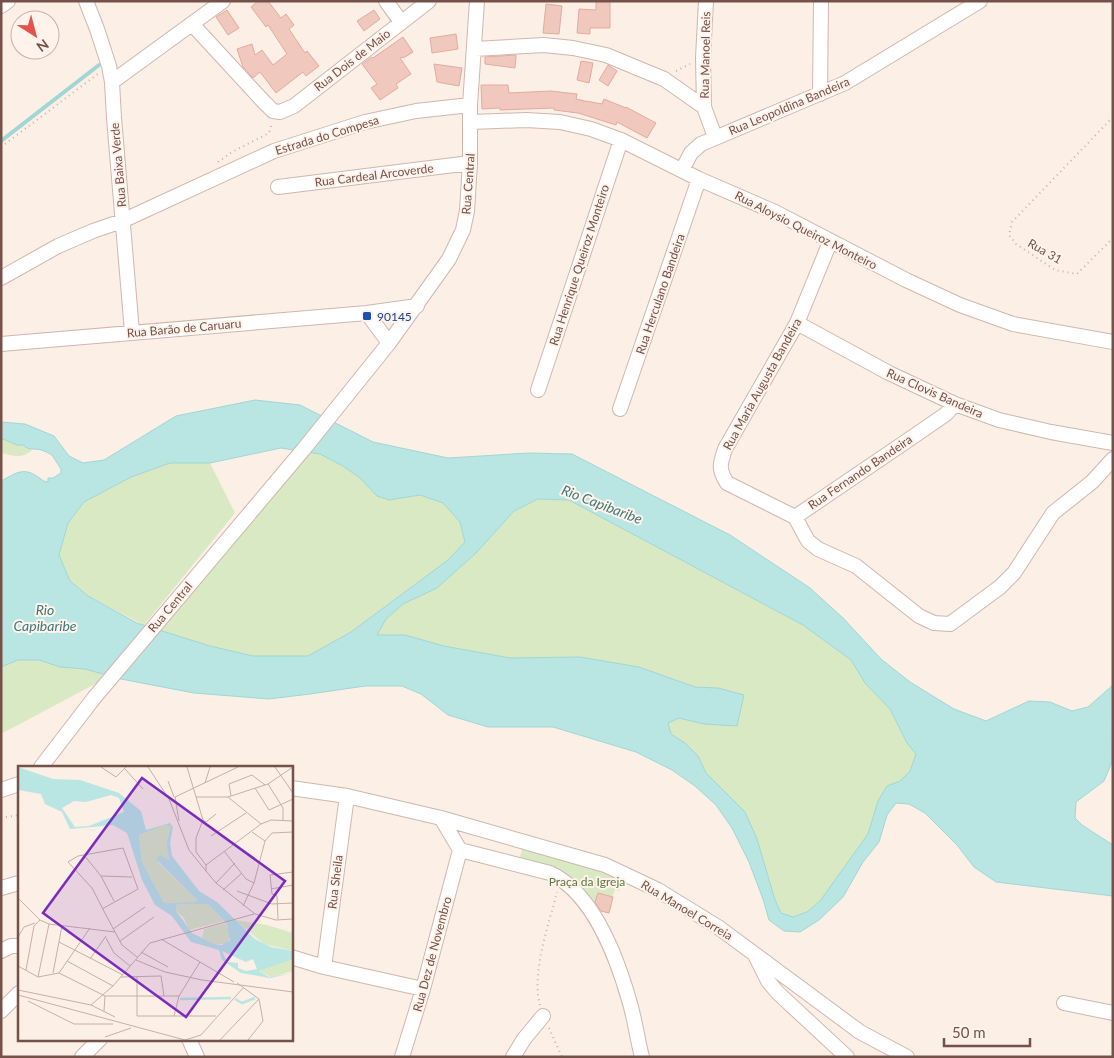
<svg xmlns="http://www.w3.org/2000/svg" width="1114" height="1058" viewBox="0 0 1114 1058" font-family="Lato,sans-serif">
	<rect width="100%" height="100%" fill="#fcefe5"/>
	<path fill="#d9e9c3" d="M1,438l16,7h6l3,3 6,2c-10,9 -19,6 -31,3z
		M308,452l12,2 23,12 17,12 17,18 12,4 31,-5 23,8 17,19 5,20 -17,18 -97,72 -43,24h-55l-43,-10 -51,-16z
		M170,463h40l25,50 -91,112 -56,-29 -18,-15 -11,-26 9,-32 16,-21 47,-25z
		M538,499l31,1 234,125 48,35 14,23 25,26 17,34 9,11 -6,17 -10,10 -13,5 -9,15 -10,33 -48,67 -13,11 -14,5 -12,-4 -6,-13 -18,-61 -12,-27 -39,-39 -8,-17 -13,-13 -14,-9 -3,-11 11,-5 25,6 14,-36 -23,-1 -115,-30 -70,1 -66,-12 -39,-11h-28l9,-16 17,-15 34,-16 39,-35 38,-42z
		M18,660h21l21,7 25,2 25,7 -109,58v-67z
		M524,844l100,32 -5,15 -4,-1 -3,7 -14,-4 -5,15 -18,-18 -56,-31z"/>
	<path fill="#b9e5e3" stroke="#a0d7d5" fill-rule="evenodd" d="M255,400l45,5 73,37 75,16 81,-5 43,1 158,81 80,53 33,30 38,41 29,23 44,27 32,12 43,-20 21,1 22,9 16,-4 25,-22 -1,77 -8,19 -28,21 -1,16 7,7 31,20v51l-117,-14 -22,-15 -17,-22 -32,-32 -16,-9 -13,-1 -9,12 -8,27 -16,20 -20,35 -24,23 -19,12 -16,-1 -15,-11 -6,-21 -14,-37 -17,-34 -16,-23 -21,-19 -23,-16 -36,-18 -83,-25h-65l-40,-12 -27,-21 -19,-8h-37l-55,8 -41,5 -75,-6 -73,-14 -36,-10 -25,-2 -21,-7h-21l-17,7v-186c14,-7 22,-15 37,-4 4,2 5,5 10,5v-4h5l8,-5v-4l-9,-14c-2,-1 -5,-3 -8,-4 -8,-4 -14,1 -21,-6h-6l-16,-7v-16l24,2 29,12 15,20 14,7 21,-3 72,-44zM281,448l39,6 23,12 17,12 17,18 12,4 31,-5 23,8 17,19 5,20 -17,18 -97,72 -43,24h-55l-43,-10 -73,-23 -49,-27 -18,-15 -11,-26 9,-32 16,-21 47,-25 39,-14h40zM538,499l31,1 234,125 48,35 14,23 25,26 17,34 9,11 -6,17 -10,10 -13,5 -9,15 -10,33 -48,67 -13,11 -14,5 -12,-4 -6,-13 -18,-61 -12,-27 -39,-39 -8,-17 -13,-13 -14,-9 -3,-11 11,-5 25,6 33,2 7,-31 -26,-7 -23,-1 -56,-20 -59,-10 -70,1 -66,-12 -39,-11h-28l9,-16 17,-15 34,-16 39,-35 38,-42z"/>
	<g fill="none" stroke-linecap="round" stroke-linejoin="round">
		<path stroke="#a0d7d5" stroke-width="4" d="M1,141l98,-76"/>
	</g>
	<path fill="#f1c8bd" stroke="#e3ab9d" d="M258,1h10l13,17 5,-4 8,11 -5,4 16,24 2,-2 12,15 -13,10 -3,-4 -27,21 -16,-21 -7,6 -10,-11 -6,-18 15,-5 3,11 7,-5 11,15 14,-11 -19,-29 -2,2 -15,-20z
		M610,1v27h-20v6l-13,-1 2,-24 17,1v-8z
		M546,4l16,2 -3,28 -16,-1z
		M227,10l12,18 -11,7 -12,-18z
		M374,10l6,9 -16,12 -7,-10z
		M456,34l2,15 -26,4 -2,-15z
		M403,37l10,15 -8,5 -5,1 11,16 -15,10 2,4 -18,12 -9,-12 6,-4 -15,-20 10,-7 1,1z
		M516,55l-1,13 -30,-4v-7z
		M581,61l12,2 -4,20 -12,-3z
		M434,64l28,4 -3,18 -22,-4z
		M608,65l9,6 -9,15 -9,-6z
		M481,85h27l1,8 42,-2 26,3 -1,5 9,2v1l1,-1 16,3 2,-5 22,9v-1l30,16 -9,15 -30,-16 -1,3 -38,-12 -24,-3v-2l-54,2v-2l-18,1z
		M598,893l15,4 -4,16 -8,-2 -6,-9z"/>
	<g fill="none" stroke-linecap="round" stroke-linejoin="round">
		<defs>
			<path id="street" d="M86,1l11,28 12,37 3,16 2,36 18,214
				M386,1l15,21
				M706,1l-3,57 1,49 11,30
				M1,6l7,-5
				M192,24l70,76 11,11 7,1 14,-6 135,-105
				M475,49l69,-4 29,3 33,7 58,24 40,28
				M112,82l111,-81
				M820,94l1,-93
				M471,122l55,-2 34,2 31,7 30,11 78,39 76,33 131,68 54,25 53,19 100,18
				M682,170l9,-17 10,-9 144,-61 135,-82
				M278,187l192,-24
				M1,278l57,-32 35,-15 29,-10 152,-70 91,-29 51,-11 54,-6
				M367,313l22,30
				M797,323l92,50 66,31 44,16 52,12 62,11
				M1,344l366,-31 50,-7
				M538,390l83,-250
				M620,409l79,-230
				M795,517l13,24 10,8 38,17 63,50 15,7 16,1 50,-37 14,-14 39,-60 39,-31 21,-23
				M795,517l-68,-34c-9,-14 -7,-19 -2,-34l72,-126 33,-81
				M795,517l122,-83 29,-20 9,-10
				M41,767l53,-69 209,-248 86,-107 60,-84 14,-29 4,-19 3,-48v-58l7,-104
				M291,788l56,8 94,22 19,32
				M1,790l18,-6
				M441,818l164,47 53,25 60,37 142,105 47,25
				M460,850l90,23c43,20 67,85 79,127 6,19 8,38 13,57
				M1,888l18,-5
				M1,951l10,-5h8
				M291,957l33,10 99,22
				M756,957l12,24 10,12 69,64
				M324,967l23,-171
				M1064,1003l49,10
				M1,1011l18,-18
				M189,1039l8,18
				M82,1057l18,-18
				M402,1057l21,-68 37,-139
				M513,1057l11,-18 19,-23"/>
		</defs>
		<use href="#street" stroke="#cfb7ae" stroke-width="16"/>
		<path stroke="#d6aba0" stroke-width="2" stroke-dasharray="1 4" stroke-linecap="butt" d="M676,71l14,-7
			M1113,117l-101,105 -3,13 7,9 39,26 22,4 36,-36
			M1,147l98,-74
			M218,162l14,-10 37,-19 3,-10
			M1,818l18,-3
			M540,1005c-9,-32 9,-81 17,-113
			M549,1028l13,29"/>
		<use href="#street" stroke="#fff" stroke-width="14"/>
	</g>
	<rect fill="#1a4fb4" stroke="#fff3eb" stroke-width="2" x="362" y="311" width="10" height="10" rx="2.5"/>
	<g text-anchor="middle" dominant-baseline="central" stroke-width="4" stroke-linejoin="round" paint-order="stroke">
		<g font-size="12" fill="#74524a" stroke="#fff3eb">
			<text transform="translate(705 55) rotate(-89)">Rua Manoel Reis</text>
			<text transform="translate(352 60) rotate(-38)">Rua Dois de Maio</text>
			<text transform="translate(789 106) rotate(-23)">Rua Leopoldina Bandeira</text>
			<text transform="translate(327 135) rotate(-17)">Estrada do Compesa</text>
			<text transform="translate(118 165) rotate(-95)">Rua Baixa Verde</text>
			<text transform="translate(374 175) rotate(-7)">Rua Cardeal Arcoverde</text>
			<text transform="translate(468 184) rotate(-86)">Rua Central</text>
			<text transform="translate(806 230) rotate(27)">Rua Aloysio Queiroz Monteiro</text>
			<text transform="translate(1045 251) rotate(30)">Rua 31</text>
			<text transform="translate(579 265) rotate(-72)">Rua Henrique Queiroz Monteiro</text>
			<text transform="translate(660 294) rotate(-71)">Rua Herculano Bandeira</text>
			<text transform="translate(184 328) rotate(-5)">Rua Barão de Caruaru</text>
			<text transform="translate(762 384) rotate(-61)">Rua Maria Augusta Bandeira</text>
			<text transform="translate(935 393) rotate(24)">Rua Clovis Bandeira</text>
			<text transform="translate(860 472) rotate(-34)">Rua Fernando Bandeira</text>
			<text transform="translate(170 607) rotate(-50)">Rua Central</text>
			<text transform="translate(335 882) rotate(-83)">Rua Sheila</text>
			<text transform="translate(687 910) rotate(31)">Rua Manoel Correia</text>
			<text transform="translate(432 954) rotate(-75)">Rua Dez de Novembro</text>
		</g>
		<g font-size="12" fill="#164399" stroke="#fff3eb" text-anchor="start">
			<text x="377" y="316">90145</text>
		</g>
		<g font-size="12" fill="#5d7942" stroke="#fff3eb">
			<text x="587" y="881">Praça da Igreja</text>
		</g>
		<g font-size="14" font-style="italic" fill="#3e7978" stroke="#fff3eb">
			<text transform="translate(602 504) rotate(21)">Rio Capibaribe</text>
			<text x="45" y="609">Rio<tspan x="45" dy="16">Capibaribe</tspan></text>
		</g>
	</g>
	<g transform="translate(18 766)">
		<rect width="275" height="275" fill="#fcefe5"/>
		<path d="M147,59l6,2 -5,16 3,17 -6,-2 -5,4 39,38 -3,2 -30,1 -22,-41 -3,-27zM163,137l27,1 16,17 -35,9 -5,-12 -8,-7 1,-7zM217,154l32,5 26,8v18l-29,-7zM208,157l5,13 -5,8h-12l-12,-6 2,-9zM272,193h3v12l-22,6 -12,-6z" fill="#d9e9c3"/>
		<path d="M0,1l35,12 27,1 39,13 22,18 5,19 24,-7 3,4 -3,16 2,13 27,35 18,11 38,37 16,8 22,4v8l-34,12 10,6 24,-4 -23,5 -29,-5 -19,-13 -3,-10 -28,-8 -19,-26 -17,-11 -13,-25 -15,-47 -14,-8 -43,4 -8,-17 -17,-8 -4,-10 -23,-4zM93,29l8,3 5,14 -35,14 -14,1 -13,-19 12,-7 12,1zM147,59l6,2 -5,16 3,17 -10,-5 -3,4 41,41 -3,2 -30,1 -22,-41 -3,-27zM159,138h31l19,20 3,16 -8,5 -8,-1 -22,-11 -16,-22zM204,185l24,11 7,-3 4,10 -11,2 -8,-3v-5l-11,-1z" fill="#b9e5e3" fill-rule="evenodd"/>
		<path fill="none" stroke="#b9e5e3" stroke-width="2.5" d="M162,233l51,-1M217,233l7,4 13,-5"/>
		<path fill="none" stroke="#c6b0a7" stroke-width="1" d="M83,1l15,10 10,-10M130,1l21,32 20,51 17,21M169,1l16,53 -7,18v14l10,13M257,1l18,26M107,3l18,20M150,15l6,16M187,17l5,-16M250,18l15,24v12M237,22l14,22 24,-11M213,30l-2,-12 23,-9 13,10M178,31h32l40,-13 25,-17M210,31l33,27M185,54l3,2 10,-8M161,55l-4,-24 63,-30M234,66l13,9M254,67l21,-1M193,70l35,-23M206,85l22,28 8,4M66,89l17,21 13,25M188,99v6l10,12 39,31 21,6 17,-1M188,99l55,-41 10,-4 22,1M83,110l31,1M198,117l19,-20M253,123l22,-4M205,124l19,-17M219,125l35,13 21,-1M0,132l22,22 9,4 66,8M225,140l11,-23 11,-42 7,-8M84,143l36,-20 -15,-41 -45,8 -10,6 24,26 15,29 15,28 15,12M260,153l-1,-23 -5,-2 -2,-19 23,-3M95,163l32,-22M0,171l6,-10 11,-4M88,172l8,15 16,13M143,173l73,43M102,175l34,-24M41,176l64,33M123,186l27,15M72,193l16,-23M118,194l29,12 37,8 91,12M49,195l46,25M0,200l20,11 21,-4 46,23h74M8,204l8,-44 6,-6M35,207l9,-47M41,207l31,-45M20,211l11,-53M103,211l40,-1 3,20M119,211v39h79M0,224l73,15 24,12M0,229l167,45M10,235l46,23h39M73,239l22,-19 37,-43 104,-29M86,245l1,-15M156,250l5,-20 21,-34M87,271l26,-9M167,274l16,-5 42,-47M202,274l39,-41 -22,-16M230,274l15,-19 -4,-22"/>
		<path fill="#7b2cbf" fill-opacity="0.15" stroke="#7b2cbf" stroke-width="2.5" d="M124,12l143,103 -99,136 -143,-104z"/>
		<rect width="275" height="275" fill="none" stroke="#74524a" stroke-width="2.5"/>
	</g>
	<rect width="1114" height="1058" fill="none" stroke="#74524a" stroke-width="5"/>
	<g transform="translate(35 35) rotate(144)"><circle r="24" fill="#fff3eb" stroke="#c7b3ab"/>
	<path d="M0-4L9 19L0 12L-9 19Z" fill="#e3524c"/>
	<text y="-8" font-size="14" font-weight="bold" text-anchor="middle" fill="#74524a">N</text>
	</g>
	<path d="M944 1038v8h86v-8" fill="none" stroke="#74524a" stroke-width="2.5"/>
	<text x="952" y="1038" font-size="15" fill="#74524a" stroke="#fff3eb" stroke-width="4" paint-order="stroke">50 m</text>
</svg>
